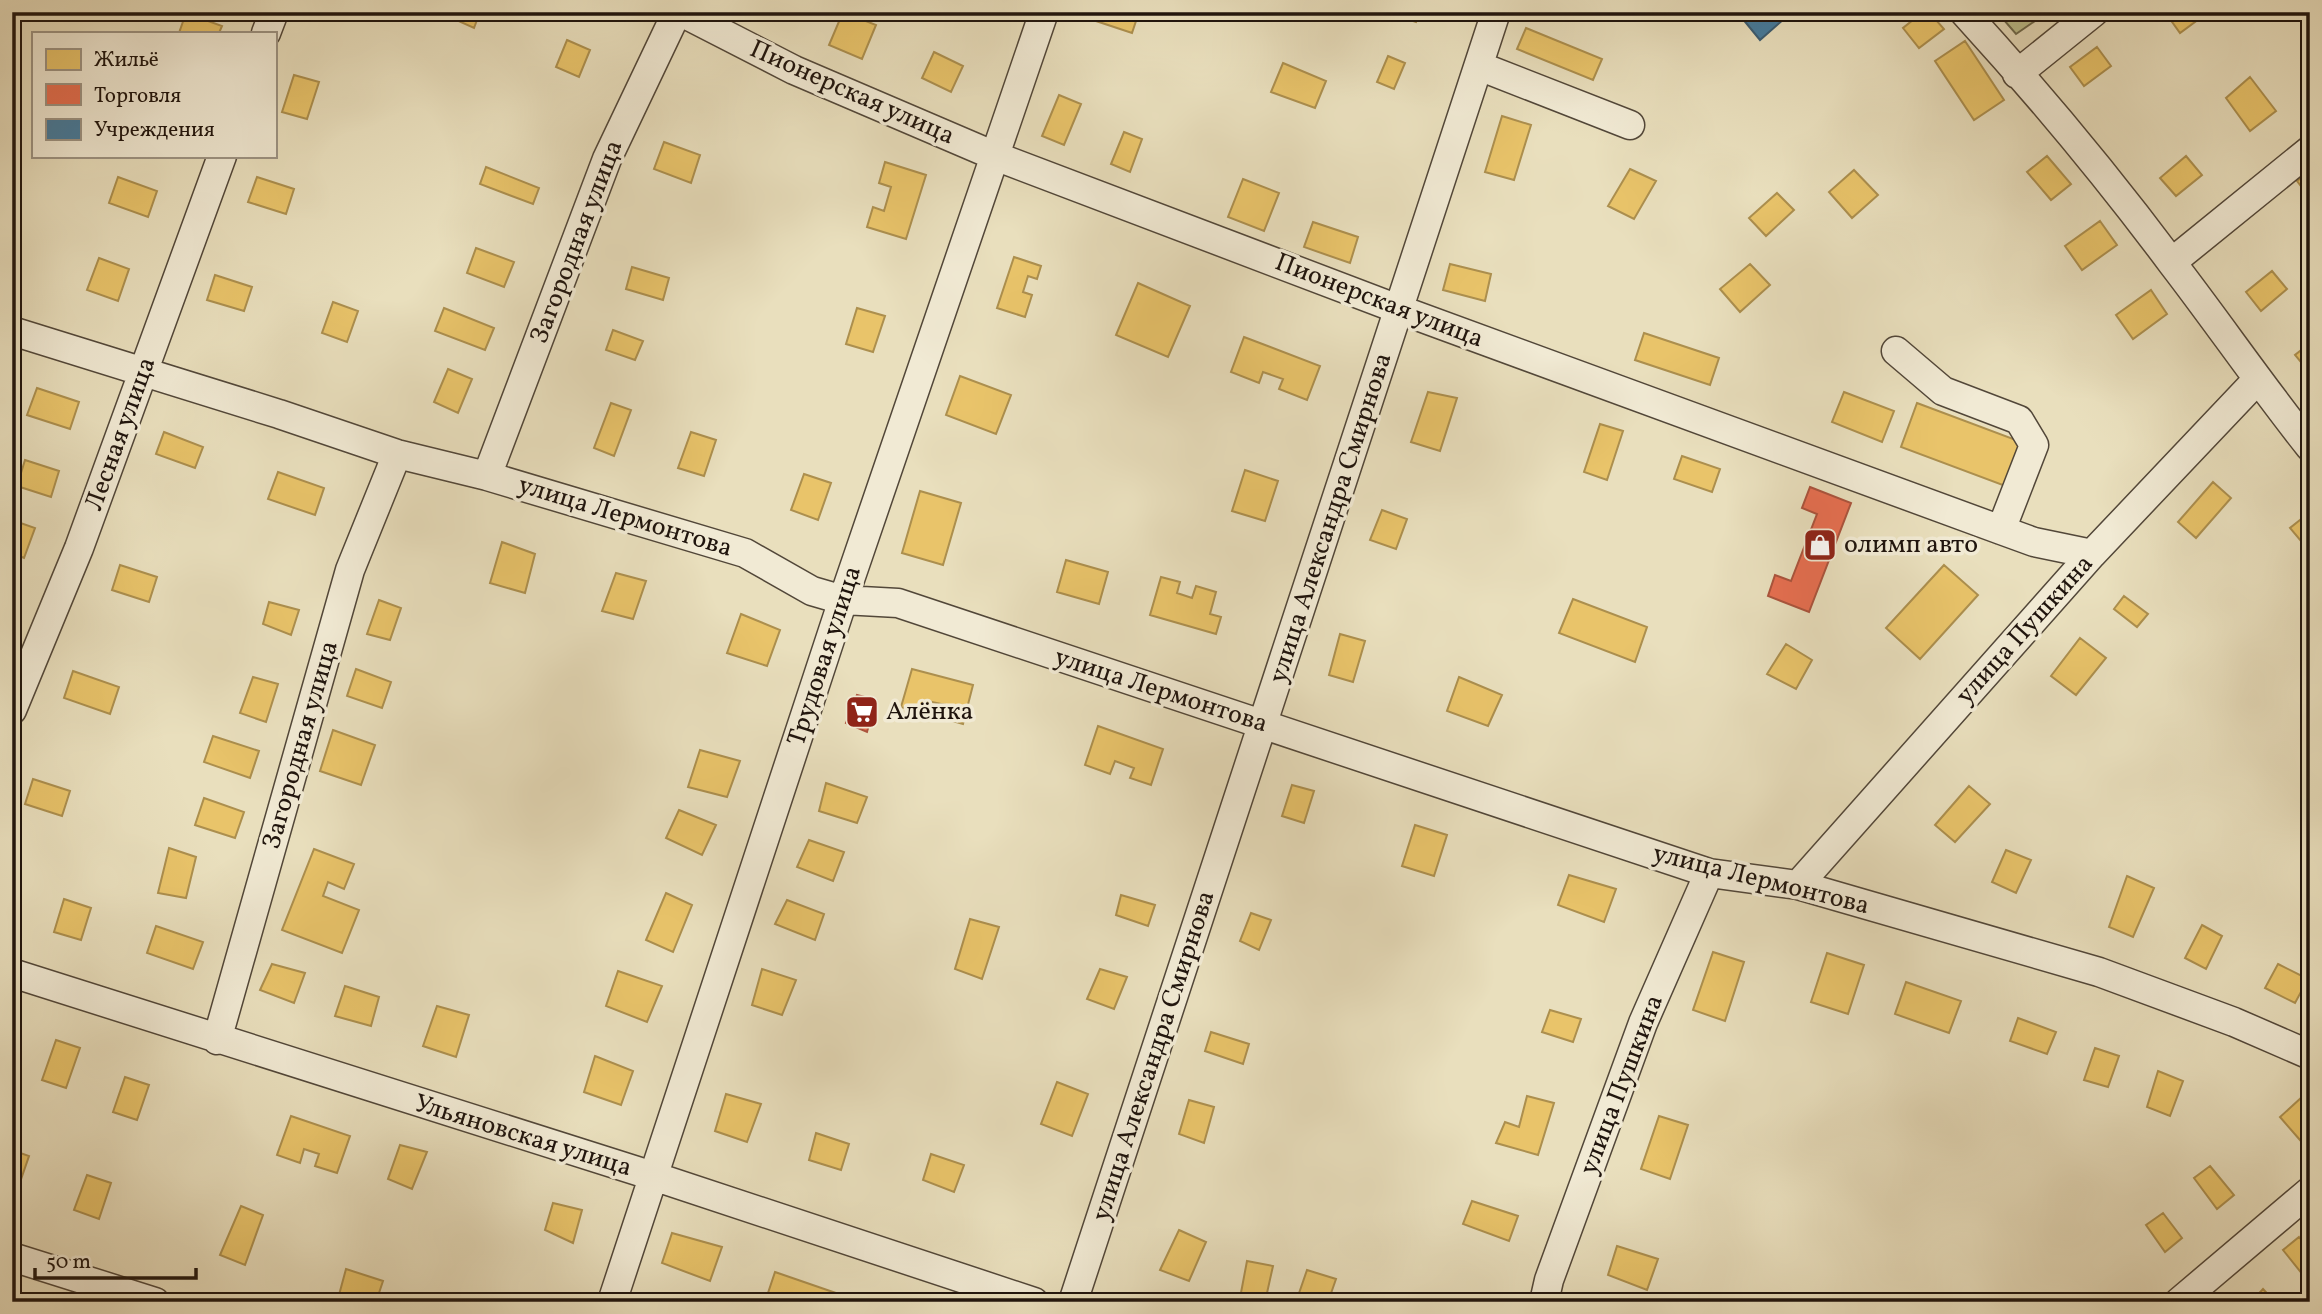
<svg xmlns="http://www.w3.org/2000/svg" width="2322" height="1314" viewBox="0 0 2322 1314" font-family="Vollkorn,serif">
	<rect width="100%" height="100%" fill="#e9dfbd"/>
	<filter id="stains"><feTurbulence type="fractalNoise" baseFrequency=".00286" numOctaves="4"/><feColorMatrix values="0 0 0 0 .2 0 0 0 0 .09 0 0 0 0 .02 0 0 0 .5 -.17"/></filter>
	<radialGradient id="worn" r=".72"><stop offset=".6" stop-color="#630" stop-opacity="0"/><stop offset="1" stop-color="#630" stop-opacity=".3"/></radialGradient>
	<path fill="#bdc08c" stroke="#6e6a4c" stroke-width="2" d="M1997,12h51l-32,22z"/>
	<path fill="#e9c46a" stroke="#ac8f4e" stroke-width="2" d="M446,12h34l-6,16 -29,-13z
		M843,12l33,13 -14,34 -33,-14z
		M1092,12h47l-7,21 -42,-14z
		M1387,12h33l-4,10z
		M1923,12h6l15,17 -25,19 -16,-20z
		M2165,12h29l5,7 -19,14z
		M186,13l36,13 -3,7h-40z
		M1526,28l76,31 -9,21 -76,-31z
		M567,40l23,10 -11,27 -23,-10z
		M1965,41l39,59 -30,20 -39,-59z
		M2097,47l14,19 -27,20 -14,-19z
		M934,52l29,14 -12,26 -29,-14z
		M1388,56l17,7 -11,26 -17,-7z
		M1283,63l43,18 -11,27 -44,-16z
		M294,75l25,7 -12,37 -25,-7z
		M2250,77l26,34 -26,20 -24,-33z
		M1059,95l22,9 -17,41 -22,-9z
		M1502,116l29,9 -17,55 -29,-8z
		M1124,132l18,7 -12,33 -19,-8z
		M664,142l36,13 -9,28 -37,-14z
		M2047,156l24,28 -20,16 -24,-28z
		M2186,156l16,19 -26,21 -16,-18z
		M885,162l41,13 -20,64 -39,-12 6,-20 11,4 7,-24 -12,-4z
		M486,167l53,21 -6,16 -53,-20z
		M1630,169l26,12 -22,38 -26,-13z
		M1854,170l24,25 -26,23 -23,-26z
		M2310,171v27l-13,-17z
		M118,177l39,14 -9,26 -39,-14z
		M257,177l37,12 -8,25 -38,-12z
		M1243,179l36,14 -15,38 -36,-14z
		M1777,193l17,17 -28,26 -17,-18z
		M2100,221l17,24 -35,25 -17,-24z
		M1313,222l45,15 -8,26 -46,-16z
		M476,248l38,14 -10,25 -37,-14z
		M1014,257l27,9 -4,13 -9,-3 -5,16 9,3 -7,22 -28,-9z
		M99,258l30,11 -11,32 -31,-11z
		M1450,264l41,10 -6,27 -42,-11z
		M1750,264l20,21 -30,27 -20,-23z
		M632,267l37,11 -6,22 -37,-11z
		M2272,271l15,18 -26,22 -15,-19z
		M215,275l37,12 -8,24 -37,-11z
		M1138,283l52,23 -22,51 -52,-22z
		M2151,290l16,24 -34,25 -17,-24z
		M333,302l25,9 -11,31 -25,-9z
		M444,308l50,20 -9,22 -50,-19z
		M857,308l28,8 -12,36 -27,-8z
		M613,330l30,11 -8,19 -29,-10z
		M1644,333l75,25 -9,27 -75,-25z
		M1244,337l76,29 -13,34 -28,-11 4,-10 -20,-7 -4,11 -28,-11z
		M2310,343v30l-15,-18z
		M448,369l24,10 -14,34 -24,-11z
		M960,376l51,19 -15,39 -50,-19z
		M37,388l42,14 -9,27 -43,-14z
		M1428,392l29,6 -17,53 -29,-9z
		M1844,392l50,19 -12,31 -50,-20z
		M611,403l20,7 -17,46 -20,-8z
		M1917,403l107,40 -16,44 -107,-40z
		M1600,424l23,7 -16,49 -23,-8z
		M164,432l39,15 -8,21 -39,-14z
		M691,432l25,8 -12,36 -26,-8z
		M1682,456l38,13 -8,23 -38,-13z
		M25,460l34,11 -8,26 -34,-11z
		M1245,470l33,11 -13,40 -33,-10z
		M278,472l46,16 -9,27 -47,-16z
		M804,474l27,9 -13,37 -27,-10z
		M2213,482l18,16 -35,40 -18,-16z
		M920,491l41,12 -18,62 -41,-12z
		M1382,510l25,9 -11,30 -26,-9z
		M2310,512v31l-4,4 -16,-19z
		M12,520l23,8 -11,30 -12,-5z
		M502,542l33,12 -10,39 -35,-10z
		M1066,560l42,12 -9,32 -42,-12z
		M120,565l37,12 -8,25 -37,-12z
		M1944,565l34,30 -58,64 -34,-31z
		M616,573l30,8 -13,38 -31,-8z
		M1161,577l19,5 -3,11 15,5 4,-12 20,6 -6,22 11,3 -5,17 -66,-19z
		M2124,596l24,18 -11,13 -23,-18z
		M1573,599l74,28 -12,35 -76,-29z
		M379,600l22,8 -11,32 -23,-6z
		M269,602l30,8 -8,25 -28,-11z
		M741,614l39,16 -13,36 -40,-13z
		M1340,634l25,7 -12,41 -24,-7z
		M2080,638l26,20 -30,37 -25,-19z
		M1786,644l26,16 -16,29 -29,-15z
		M356,669l35,13 -9,26 -35,-12z
		M912,669l61,16 -10,39 -21,-6 4,-13 -19,-4 -3,12 -23,-6z
		M73,671l46,16 -9,27 -46,-16z
		M253,677l25,7 -12,38 -26,-9z
		M1459,677l43,18 -14,31 -41,-15z
		M1098,726l65,23 -12,36 -21,-7 4,-10 -19,-7 -5,13 -25,-9z
		M333,730l42,15 -14,40 -41,-14z
		M213,736l46,15 -9,27 -46,-16z
		M700,750l40,11 -13,36 -39,-10z
		M33,779l37,12 -8,25 -37,-12z
		M826,783l41,14 -10,26 -38,-12z
		M1292,785l22,6 -10,32 -22,-7z
		M1969,786l21,18 -35,38 -20,-17z
		M204,798l40,14 -9,26 -40,-13z
		M679,810l37,15 -14,30 -36,-17z
		M1415,825l32,10 -13,41 -32,-10z
		M809,840l35,12 -11,29 -36,-14z
		M169,848l27,9 -10,41 -28,-5z
		M314,849l40,15 -10,25 -16,-7 -5,14 36,14 -17,43 -60,-23z
		M2006,850l25,10 -15,33 -24,-11z
		M1569,875l47,14 -12,33 -46,-17z
		M2127,876l27,12 -21,49 -24,-10z
		M12,890l7,3 -7,18z
		M666,893l26,12 -19,47 -27,-12z
		M1121,895l34,10 -7,21 -32,-11z
		M64,899l27,9 -10,32 -27,-8z
		M787,900l37,14 -9,26 -40,-16z
		M1251,913l20,7 -12,30 -19,-9z
		M970,919l29,8 -17,52 -27,-10z
		M2202,925l20,11 -16,33 -21,-11z
		M156,926l47,16 -10,27 -46,-16z
		M1713,952l31,10 -19,59 -32,-11z
		M1827,953l37,12 -16,49 -37,-12z
		M272,964l33,9 -11,30 -34,-13z
		M2278,964l30,15 -13,24 -30,-15z
		M762,969l34,11 -14,35 -30,-10z
		M1100,969l27,8 -13,32 -27,-10z
		M618,971l44,15 -15,36 -41,-16z
		M1906,982l55,19 -12,32 -54,-19z
		M345,986l34,11 -8,29 -36,-10z
		M437,1006l32,9 -13,42 -33,-11z
		M1550,1010l31,9 -8,23 -31,-10z
		M2018,1018l38,14 -9,22 -37,-13z
		M1211,1032l38,12 -6,20 -38,-13z
		M56,1040l24,8 -14,40 -24,-8z
		M2095,1048l24,8 -11,31 -24,-7z
		M595,1056l38,15 -12,34 -37,-13z
		M2158,1071l25,10 -13,35 -23,-9z
		M125,1077l24,8 -12,35 -24,-8z
		M1057,1082l31,12 -16,42 -31,-12z
		M726,1094l35,10 -14,38 -32,-11z
		M1527,1096l27,7 -16,52 -42,-12 9,-21 14,5z
		M2302,1097l8,9v26l-10,8 -20,-23z
		M1189,1100l25,7 -10,36 -25,-9z
		M291,1116l59,20 -13,37 -22,-7 4,-12 -15,-5 -4,14 -23,-8z
		M1659,1116l29,9 -18,54 -29,-10z
		M816,1133l33,11 -8,26 -32,-10z
		M400,1145l27,7 -15,37 -24,-10z
		M12,1150l17,6 -12,35 -5,-2z
		M931,1154l33,11 -10,27 -31,-12z
		M2210,1166l24,29 -17,14 -23,-31z
		M87,1175l24,8 -12,36 -25,-9z
		M1472,1201l46,15 -9,25 -46,-17z
		M553,1203l29,7 -9,33 -28,-13z
		M241,1206l22,9 -18,50 -25,-10z
		M2163,1213l19,25 -17,14 -19,-27z
		M1179,1230l27,12 -17,39 -29,-11z
		M672,1233l50,14 -12,34 -48,-18z
		M2299,1237l11,14v19l-7,5 -20,-25z
		M1617,1246l41,13 -11,31 -39,-15z
		M1247,1261l26,5 -8,36 -25,-4z
		M346,1269l37,12 -7,21h-20l-17,-7z
		M1307,1270l29,9 -8,23h-32z
		M775,1272l87,30h-97z
		M2263,1289l12,13h-24z"/>
	<path fill="#e76f51" stroke="#ab543d" stroke-width="2" d="M1810,487l41,16 -42,109 -41,-16 7,-21 16,6 26,-67 -15,-6z
		M857,695l19,5 -9,32 -21,-9z"/>
	<path fill="#457b9d" stroke="#3a5c72" stroke-width="2" d="M1737,12h55l-32,28z"/>
	<g fill="none" stroke-linecap="round" stroke-linejoin="round">
		<defs>
			<path id="minor" d="M681,12l113,58 201,86 403,153 603,221 33,12 58,12
				M1964,12c73,80 143,164 208,251 47,61 90,124 138,184
				M266,33l8,-21
				M1479,66l151,59
				M2017,74l77,-62
				M2172,262l138,-112
				M12,331l267,83 118,40 90,22 258,77 67,38 31,9 55,3 811,270 89,12 301,87 135,50 76,33
				M1896,351l47,40 76,29 15,25 -33,85
				M487,476l120,-317 70,-147
				M12,710l67,-162 143,-392
				M1798,885l294,-331 165,-174
				M12,973l641,203 381,126
				M217,1040l133,-470 47,-116
				M12,1257l143,45
				M612,1302l231,-702 201,-588
				M1073,1302c143,-430 283,-860 423,-1290
				M1544,1302l5,-22 94,-257 66,-150
				M2179,1302l131,-111"/>
		</defs>
		<use href="#minor" stroke="#524739" stroke-width="31"/>
		<use href="#minor" stroke="#f1ead4" stroke-width="28"/>
	</g>
	<defs>
		<symbol id="shop-square" viewBox="-11 -11 22 22"><rect x="-9" y="-9" width="18" height="18" rx="4" fill="#8f2418" stroke="#f1ead4"/><path d="M-5-2.5h2.3a2.7 3.5 0 0 1 5.4 0H5L5.5 6h-11ZM-1.5-2.5h3a1.5 2.3 0 0 0-3 0Z" fill="#fff"/></symbol>
		<symbol id="supermarket-square" viewBox="-11 -11 22 22"><rect x="-9" y="-9" width="18" height="18" rx="4" fill="#8f2418" stroke="#f1ead4"/><path d="M-6-5.5h2.5l.6 2H6L4.5 2H-2.5L-4.4-4H-6ZM-1.5 3.2a1.3 1.3 0 1 0 .1 0ZM3 3.2a1.3 1.3 0 1 0 .1 0Z" fill="#fff"/></symbol>
	</defs>
	<g fill-rule="evenodd">
		<use href="#shop-square" x="1801" y="526" width="38" height="38"/>
		<use href="#supermarket-square" x="843" y="693" width="38" height="38"/>
	</g>
	<g text-anchor="middle" dominant-baseline="central" stroke-width="7" stroke-linejoin="round" paint-order="stroke">
		<g font-size="26" fill="#1f140d" stroke="#f1ead4">
			<text transform="translate(852 93) rotate(24)">Пионерская улица</text>
			<text transform="translate(577 242) rotate(-69)">Загородная улица</text>
			<text transform="translate(1379 301) rotate(21)">Пионерская улица</text>
			<text transform="translate(121 434) rotate(-70)">Лесная улица</text>
			<text transform="translate(625 517) rotate(17)">улица Лермонтова</text>
			<text transform="translate(1331 518) rotate(-72)">улица Александра Смирнова</text>
			<text transform="translate(2025 630) rotate(-48)">улица Пушкина</text>
			<text transform="translate(825 656) rotate(-72)">Трудовая улица</text>
			<text transform="translate(1161 691) rotate(18)">улица Лермонтова</text>
			<text transform="translate(301 745) rotate(-74)">Загородная улица</text>
			<text transform="translate(1761 880) rotate(14)">улица Лермонтова</text>
			<text transform="translate(1154 1056) rotate(-72)">улица Александра Смирнова</text>
			<text transform="translate(1622 1085) rotate(-69)">улица Пушкина</text>
			<text transform="translate(523 1136) rotate(17)">Ульяновская улица</text>
		</g>
		<g font-size="26" fill="#1f140d" stroke="#f1ead4" text-anchor="start">
			<text x="1844" y="545">олимп авто</text>
			<text x="886" y="712">Алёнка</text>
		</g>
	</g>
	<rect width="2322" height="1314" fill="none" stroke="#e9dfbd" stroke-width="42"/>
	<rect x="14" y="14" width="2294" height="1286" fill="none" stroke="#1f140d" stroke-width="3.5"/>
	<rect x="21" y="21" width="2280" height="1272" fill="none" stroke="#1f140d" stroke-width="2"/>
	<rect x="32" y="32" width="245" height="126" fill="#f1ead4" stroke="#9d9484" stroke-width="2"/>
	<rect x="46" y="49" width="35" height="21" fill="#e9c46a" stroke="#9d9484" stroke-width="2"/>
	<text x="94" y="66" font-size="21" fill="#1f140d">Жильё</text>
	<rect x="46" y="84" width="35" height="21" fill="#e76f51" stroke="#9d9484" stroke-width="2"/>
	<text x="94" y="102" font-size="21" fill="#1f140d">Торговля</text>
	<rect x="46" y="119" width="35" height="21" fill="#457b9d" stroke="#9d9484" stroke-width="2"/>
	<text x="94" y="136" font-size="21" fill="#1f140d">Учреждения</text>
	<path d="M35 1268v10h161v-10" fill="none" stroke="#1f140d" stroke-width="3.5"/>
	<text x="46" y="1268" font-size="21" fill="#1f140d" stroke="#f1ead4" stroke-width="5" paint-order="stroke">50 m</text>
	<rect width="100%" height="100%" filter="url(#stains)"/>
	<rect width="100%" height="100%" fill="url(#worn)"/>
</svg>
